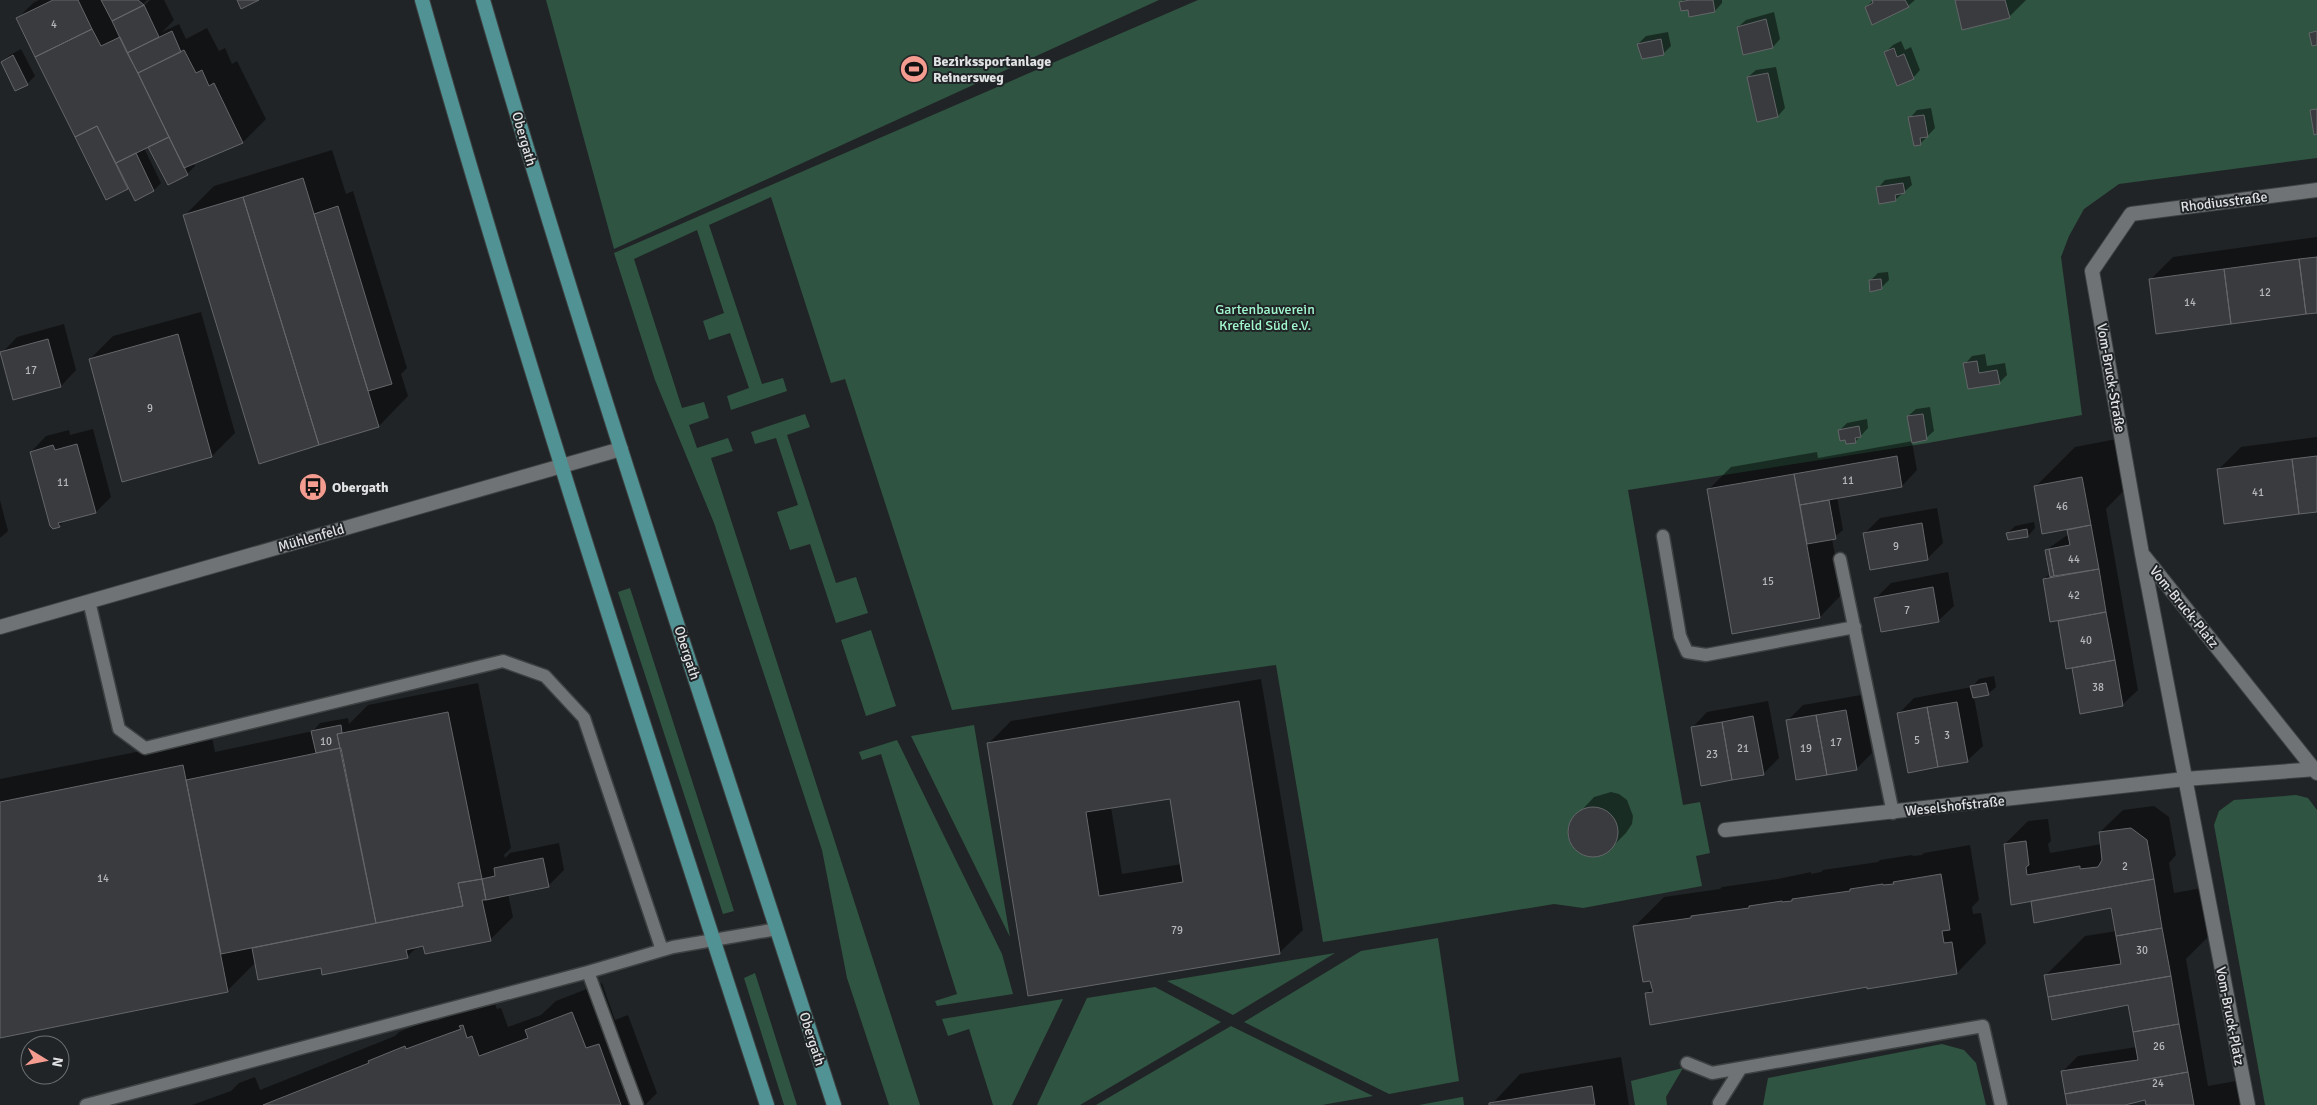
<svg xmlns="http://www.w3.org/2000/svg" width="2317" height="1105" viewBox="0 0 2317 1105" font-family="Signika,sans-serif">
	<rect width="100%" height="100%" fill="#212426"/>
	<path fill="#2f5442" d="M546,0h613l-545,249z
		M1198,0h1119v158l-198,26 -35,25 -15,27 -8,21 21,158 -154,28 -300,47 55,315 17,-3 10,51 -14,3 6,30 -119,22 -29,-4 -231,38 -47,-277 -324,45 -107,-331 -14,4 -60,-186 -62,28 53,159 21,-6 4,13 -56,19 -4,-14 22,-8 -19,-55 -21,7 -6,-19 21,-8 -27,-83 -63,29 48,149 22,-6 5,16 -20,7 8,23 31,-10 5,13 -22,7 209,647h-31l-42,-127 -25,-128 -108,-327 -59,-143 -41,-127z
		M805,414l5,13 -23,8 49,148 20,-6 12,36 -32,10 -26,-79 -20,6 -13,-38 21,-7 -22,-67 -21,6 -4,-12z
		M630,588l104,323 -11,3 -105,-322z
		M871,630l25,76 -30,10 -25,-76z
		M974,725l36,212 -99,-201z
		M897,740l105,214 11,40 -76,12 -2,-5 22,-7 -76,-240 -19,6 -3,-8z
		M2296,795l12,3 9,12v295h-52l-51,-280 5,-14 15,-11z
		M1438,938l21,143 -70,13 -145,-72 117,-71z
		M1335,953l-102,62 -66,-34z
		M755,973l42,132h-13l-40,-127z
		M1155,987l66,35 -141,83h-43l50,-107z
		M1063,999l-51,106h-19l-24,-76 -21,7 -6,-17z
		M1231,1026l142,70 -51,9h-226z
		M1942,1044l22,6 12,13 10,42h-223l5,-27z
		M1683,1068l-17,29 1,8h-32l-4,-24z
		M1463,1097l1,8h-45l43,-8z"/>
	<path fill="#0007" fill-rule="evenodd" d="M39,0h108l-9,9 2,1 10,-10h14l10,20 -12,12 17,-8 7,15 21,-11 12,23 6,-3 7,16 5,-3 29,58 -23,23 -50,21 2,3 -8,8 -38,-29 -5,3 17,35 -7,7 -25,-4 -23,12 -89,-179 16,-16z
		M1683,0h39v3l-7,8 -34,-9z
		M1873,0h42l-7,6 -42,1z
		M1956,0h70l-17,17z
		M1774,12l6,27 -7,8 -29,7 -6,-27 8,-7z
		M1668,32l3,14 -8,8 -25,-10 8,-8z
		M1901,41l4,9 6,-3 9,23 -7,8 -28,-25 8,-8z
		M21,49l14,27 -8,8 -25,-22 8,-7z
		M1776,67l9,41 -7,8 -30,-39 8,-7z
		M1931,108l4,20 -15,16 -10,-26 7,-8z
		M332,150l14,44 7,-3 54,177 -6,6 7,22 -29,30 -119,36 -76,-246 30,-30z
		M1910,176l2,9 -17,15 -17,-12 7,-8z
		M2317,237v75l-167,-32 23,-23z
		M1888,272l1,8 -8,8 -11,-7 8,-8z
		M201,312l34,121 -23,23 -122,-97 23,-23z
		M64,324l12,46 -15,16 -59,-33 15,-16z
		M1985,354l2,12 18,-3 2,12 -8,8 -30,5 -4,-24 7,-8z
		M1930,407l4,24 -8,7 -14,4 5,28 -15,16 -65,11 6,33 -11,9 10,55 -22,23 -112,-127 23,-23 86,-15 1,6 95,-17 -5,-25 8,-7z
		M1867,419l1,9 -13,14 -16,-11 8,-8z
		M93,429l18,68 -15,15 -31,8 -6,6 -28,-74 15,-16 23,-6 1,5z
		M2317,437v73l-99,-40 23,-23z
		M2122,438l8,46 -24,25 32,181 -16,15 -41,7 -8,-46 -6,1 -8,-48 -15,-40 7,-6 -5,-23 23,-16v-4l3,-3 -37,-40 40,-40z
		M0,500l8,31 -8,7z
		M1937,508l6,35 -16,16 -62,-26 15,-15z
		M2034,522l1,6 -7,8 -20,-3 7,-7z
		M1948,572l6,34 -16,15 -62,-23 15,-15z
		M1994,676l2,11 -8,7 -14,3 9,49 -16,15 -68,-48 15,-15 58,-11 7,-8z
		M1261,679l42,251 -23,22 -251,42 -41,-250 23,-23zM1171,797l11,67 -60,10 -11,-67z
		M478,683l33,165 -7,7 1,3 5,-5 49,-10 5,27 -16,16 -40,8 5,23 -23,23 -72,6 -10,10 -85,17 -1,-6 -66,-5 -29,29 -227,46v-258l212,-42 3,15 98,-21 7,-8 28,-5 1,6 19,-19z
		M1861,695l11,58 -16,16 -69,-48 16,-16z
		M1768,701l11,57 -16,16 -71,-46 15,-16z
		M1611,792l8,2 8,6 6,16 -1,8 -6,9 -16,16 -10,6 -13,-1 -14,-11 -4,-9 2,-12 23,-25z
		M2154,806l15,11 7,38 -7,8 5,30 28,-5 8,47 -24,24 22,127 28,-5 4,24h-93l-1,-7 -31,7h-47l-6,-33 16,-16 59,-9 -8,-44 -84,-27 40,-40 32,-5 -5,-25 -80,-6 -27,-56 23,-23 20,-2 3,22 -3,3 2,9 52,-9 -2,-12 23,-22z
		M1970,845l9,55 -7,7 1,7 8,-1 5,30 -29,30 -89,13 -101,19 -121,-11 7,-7 -18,-61 29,-29 56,-8 2,-2 56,-8 33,-7v2l10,-2 2,-2 55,-8 2,-2 32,-5 1,1 9,-1 2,-2z
		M602,983l13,37 13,-5 29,78 -12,12h-453l39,-14 8,-8 16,-6 5,13 135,-54 4,-4 36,-14 1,3 48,-18 8,-7 5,13 4,-1 7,19 33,-12 15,-14z
		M1621,1057l8,48h-138l29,-31z"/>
	<path fill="#393b3e" stroke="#646669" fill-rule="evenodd" d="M53,0h25l14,29 -57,28 -19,-39z
		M101,0h37l6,5 -32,16z
		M237,0h22l-18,9z
		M1690,0h23l2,12 -26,5 -1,-7 -7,1 -2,-9z
		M1872,0h33l4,7 -37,18 -7,-18 8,-4z
		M1955,0h50l5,18 -48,12z
		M144,5l15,32 -32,16 -15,-32z
		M1766,19l7,29 -30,7 -6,-28z
		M92,29l9,17 19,-9 49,100 -53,26 -19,-37 -22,11 -40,-80z
		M172,31l9,21 -43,21 -11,-20z
		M2317,31v14l-5,1 -3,-13z
		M1661,39l3,16 -22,4 -5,-15z
		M1894,48l3,9 7,-3 10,25 -17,7 -13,-34z
		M184,50l12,23 6,-3 7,16 5,-3 29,60 -59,25 -46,-95z
		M13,55l15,30 -13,6 -14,-29z
		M1768,73l10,44 -21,5 -10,-45z
		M2317,109v25l-3,1 -4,-25z
		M1924,115l4,22 -8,1 1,7 -7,1 -6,-29z
		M97,126l31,63 -22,11 -31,-63z
		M169,137l19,38 -20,10 -20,-38z
		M136,153l18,38 -19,10 -19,-38z
		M303,178l76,249 -60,18 -76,-248z
		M1903,183l2,10 -10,2 1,6 -17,3 -3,-17z
		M243,197l76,248 -60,19 -76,-249z
		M338,206l54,178 -24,7 -54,-177z
		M2317,257v56l-11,1 -7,-55z
		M2299,259l7,55 -75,10 -7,-55z
		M2224,269l7,55 -75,10 -7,-55z
		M1881,279l1,10 -12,3 -1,-12z
		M178,334l34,123 -90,25 -33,-123z
		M48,339l13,48 -48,13 -13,-48z
		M1977,361l2,12 18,-3 3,14 -32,5 -5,-26z
		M1923,414l4,26 -15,3 -5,-27z
		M1859,426l2,11 -6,1 1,5 -10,1 -1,-4 -5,1 -2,-11z
		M77,444l19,69 -38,10 2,4 -7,2 -3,-3 -20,-74 23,-7 2,5z
		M1897,456l5,31 -102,18 -6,-31z
		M2317,456v56l-18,2 -7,-55z
		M2292,459l7,55 -75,10 -7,-55z
		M1794,474l26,144 -88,16 -25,-145z
		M2082,477l9,48 -49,9 -8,-48z
		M1829,500l7,39 -29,5 -7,-39z
		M1922,523l6,37 -58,10 -7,-37z
		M2091,525l8,44 -45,7 -5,-27 21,-4 -3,-15z
		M2027,529l1,8 -20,3 -2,-7z
		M2049,549l5,27 -4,1 -5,-27z
		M2099,569l7,43 -56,10 -7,-43z
		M1933,587l6,35 -58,10 -7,-34z
		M2106,612l9,48 -49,9 -8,-48z
		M2115,660l8,46 -43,8 -8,-46z
		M1986,683l3,12 -16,3 -3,-12z
		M1239,701l41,253 -252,42 -41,-253zM1170,799l13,83 -84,14 -13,-84z
		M1957,702l11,60 -30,5 -11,-60z
		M1927,707l11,60 -30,6 -11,-60z
		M1846,710l11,60 -30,5 -11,-60z
		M448,712l34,167 -24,4 5,23 -87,17 -39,-189z
		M1816,715l11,60 -31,5 -10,-60z
		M1753,716l11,59 -32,5 -10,-58z
		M1722,722l10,58 -31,6 -10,-59z
		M341,725l1,8 -5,1 3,14 -24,5 -5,-22z
		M341,748l35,175 -155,31 -35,-174z
		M183,765l45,227 -228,46v-236z
		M1568 832a25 25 0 1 1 50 0a25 25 0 1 1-50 0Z
		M2131,828l16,12 7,39 -143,26 -7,-61 22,-3 3,24 -3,2 1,8 53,-9v3l18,-2 4,-7 -3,-28z
		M543,858l6,29 -63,13 -4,-21 13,-3 -1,-8z
		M1941,874l9,56 -8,1 2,12 8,-1 5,32 -90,15v-2l-217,38 -5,-32 8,-1 -3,-11 -7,1 -10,-56 58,-8v-2l58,-8v-2l33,-5v1l10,-1v-2l58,-8v-2l33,-5v1l11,-1 -1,-2z
		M482,879l4,21h-4l9,41 -66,13 -2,-8 -17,4 2,8 -86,17 -1,-7 -63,12 -6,-32 211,-42 -5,-23z
		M2154,879l8,49 -46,8 -5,-28 -77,15 -3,-22z
		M2162,928l9,48 -123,21 -4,-22 77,-11 -5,-28z
		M2171,976l8,48 -46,8 -5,-27 -76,15 -4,-23z
		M572,1012l14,36 13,-4 22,61h-358l106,-42 -1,-2 37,-15 1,3 55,-20 -2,-3 4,-1 4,13 5,-2 7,20 49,-18 -3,-8z
		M2179,1024l9,48 -123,22 -4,-23 77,-11 -5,-28z
		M2188,1072l6,33h-48l-1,-5 -20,5h-58l-2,-11z
		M1592,1086l3,19h-106v-2z"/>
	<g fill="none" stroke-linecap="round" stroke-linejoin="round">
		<defs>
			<path id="service" d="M1663,536l17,100 7,16 19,3 149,-28
				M1840,559l53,254
				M89,601l30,128 26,19 358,-87 42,15 39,42 78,232
				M588,972l49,133
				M1687,1063l25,10 271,-47 18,79
				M1719,1103l22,-35
				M86,1105l502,-133 85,-25 104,-18"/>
			<path id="minor" d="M2144,556l173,217
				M0,627l621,-178
				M1725,830l460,-51 132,-10
				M2248,1105l-106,-551 -50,-283 39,-57 186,-24"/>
			<path id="primary" d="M422,0c105,371 226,738 345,1105
				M483,0c108,371 232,737 351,1105"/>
		</defs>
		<use href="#service" stroke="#3e4142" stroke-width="15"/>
		<use href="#minor" stroke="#3e4142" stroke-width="16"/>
		<use href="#primary" stroke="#3e4142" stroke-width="16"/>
		<use href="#service" stroke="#707375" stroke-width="12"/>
		<use href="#minor" stroke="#707375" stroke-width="14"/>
		<use href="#primary" stroke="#519394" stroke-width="14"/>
	</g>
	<defs>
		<symbol id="stadium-disc" viewBox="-11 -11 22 22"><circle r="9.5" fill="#f59c91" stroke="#212426"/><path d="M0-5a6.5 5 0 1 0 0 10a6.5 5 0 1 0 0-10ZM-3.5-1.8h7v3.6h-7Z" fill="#111"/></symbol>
		<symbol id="bus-disc" viewBox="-11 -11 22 22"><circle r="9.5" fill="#f59c91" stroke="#212426"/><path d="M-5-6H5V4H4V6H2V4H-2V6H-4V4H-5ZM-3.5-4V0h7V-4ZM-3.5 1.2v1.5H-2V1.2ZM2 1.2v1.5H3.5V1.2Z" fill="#111"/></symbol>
	</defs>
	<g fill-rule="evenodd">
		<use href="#stadium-disc" x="898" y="53" width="32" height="32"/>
		<use href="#bus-disc" x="297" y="471" width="32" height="32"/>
	</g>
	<g text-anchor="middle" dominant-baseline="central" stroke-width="4" stroke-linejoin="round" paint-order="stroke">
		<g font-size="11" fill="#b6b8ba">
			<text x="54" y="24">4</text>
			<text x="2265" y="292">12</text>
			<text x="2190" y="302">14</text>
			<text x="31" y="370">17</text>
			<text x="150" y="408">9</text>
			<text x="1848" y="480">11</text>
			<text x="63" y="482">11</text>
			<text x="2258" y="492">41</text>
			<text x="2062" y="506">46</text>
			<text x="1896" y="546">9</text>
			<text x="2074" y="559">44</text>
			<text x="1768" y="581">15</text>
			<text x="2074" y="595">42</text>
			<text x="1907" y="610">7</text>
			<text x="2086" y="640">40</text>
			<text x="2098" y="687">38</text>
			<text x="1947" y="735">3</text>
			<text x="1917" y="740">5</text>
			<text x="326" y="741">10</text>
			<text x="1836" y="742">17</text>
			<text x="1743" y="748">21</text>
			<text x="1806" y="748">19</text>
			<text x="1712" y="754">23</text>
			<text x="2125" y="866">2</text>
			<text x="103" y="878">14</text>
			<text x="1177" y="930">79</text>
			<text x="2142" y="950">30</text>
			<text x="2159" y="1046">26</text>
			<text x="2158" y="1083">24</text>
		</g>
		<g font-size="14" font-weight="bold" fill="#e0e2e3" stroke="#212426" text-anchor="start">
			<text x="933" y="61">Bezirkssportanlage<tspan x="933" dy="16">Reinersweg</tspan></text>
			<text x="332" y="487">Obergath</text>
		</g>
		<g font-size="14" fill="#e0e2e3" stroke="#212426">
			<text transform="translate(524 139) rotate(74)">Obergath</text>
			<text transform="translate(2224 202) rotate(-7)">Rhodiusstraße</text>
			<text transform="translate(2111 378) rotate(80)">Vom-Bruck-Straße</text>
			<text transform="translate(311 538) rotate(-16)">Mühlenfeld</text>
			<text transform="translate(2184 607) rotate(51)">Vom-Bruck-Platz</text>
			<text transform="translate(687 653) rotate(72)">Obergath</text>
			<text transform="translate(1955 806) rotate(-6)">Weselshofstraße</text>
			<text transform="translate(2230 1016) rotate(79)">Vom-Bruck-Platz</text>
			<text transform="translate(812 1039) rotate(72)">Obergath</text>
		</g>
		<g font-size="14" fill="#a2f8ce" stroke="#212426">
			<text x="1265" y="309">Gartenbauverein<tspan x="1265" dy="16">Krefeld Süd e.V.</tspan></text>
		</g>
	</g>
	<g transform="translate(45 1060) rotate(100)"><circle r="24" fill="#212426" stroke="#6d7072"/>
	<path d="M0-4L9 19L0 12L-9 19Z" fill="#f59c91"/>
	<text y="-8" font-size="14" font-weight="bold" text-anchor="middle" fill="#e0e2e3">N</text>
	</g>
</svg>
